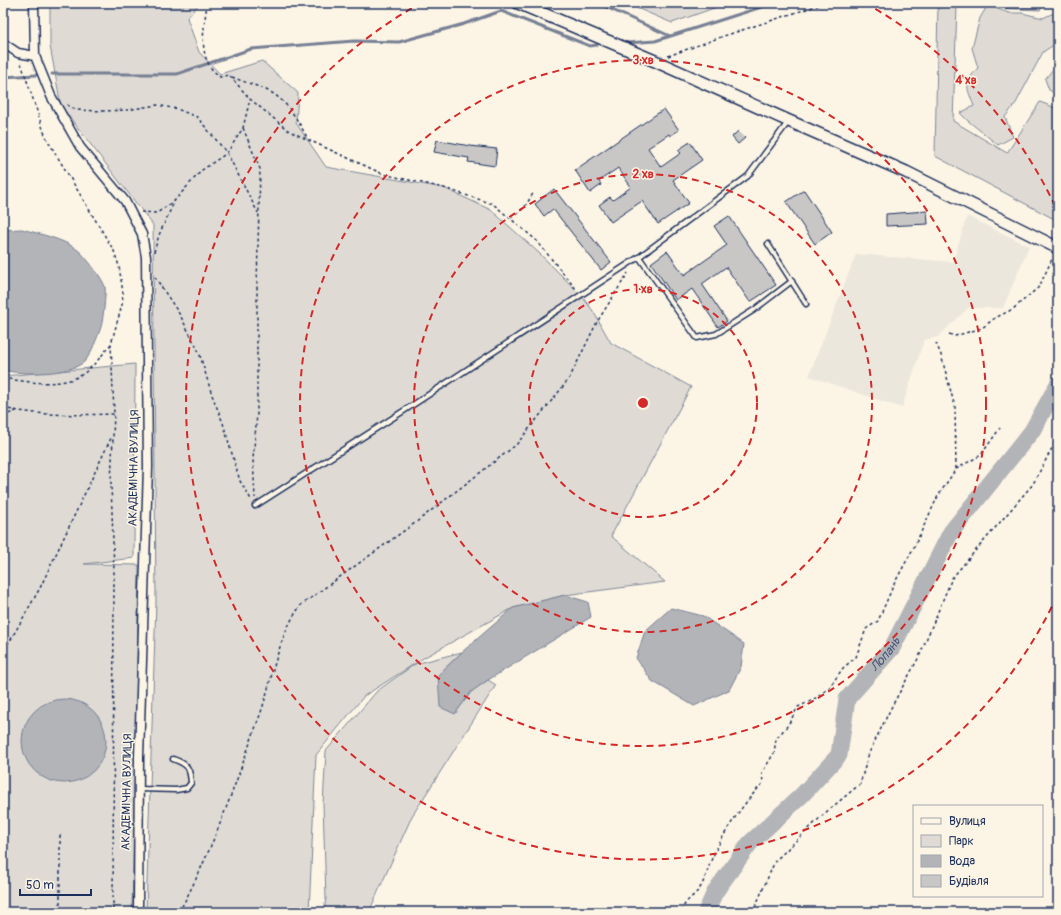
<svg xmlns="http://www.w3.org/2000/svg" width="1061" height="915" viewBox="0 0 1061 915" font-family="Pangolin,sans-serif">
	<rect width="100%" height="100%" fill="#fcf5e5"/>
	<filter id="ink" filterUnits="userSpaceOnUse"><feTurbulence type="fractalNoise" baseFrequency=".025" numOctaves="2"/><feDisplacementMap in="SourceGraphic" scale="8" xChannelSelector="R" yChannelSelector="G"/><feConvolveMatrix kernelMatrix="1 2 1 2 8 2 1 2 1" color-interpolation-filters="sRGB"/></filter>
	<g filter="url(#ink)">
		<path fill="#ece7dc" d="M967,216l62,30 -26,62h-35l-30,29 -14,3 -22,68 -93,-32 47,-122 97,8z"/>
		<path fill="#dfdbd4" stroke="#7d8599" d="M50,3h150l-13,15 12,34 21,22 42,-13 36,32 -2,30 30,44 118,21 47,22 48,43 42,42 12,16 18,32 80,44 -80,149 54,46 -100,13 -52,13 -88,49 -61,39 -48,59 -7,157h-163l10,-310 -3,-377 -92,-119 -11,-60z
			M625,3h103l-56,20z
			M938,3h108l-6,7 -45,-2 14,5h13l21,5 15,-7v31l-15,10 -27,51 -11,14 8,20 -15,8 -31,-25 -7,-7 14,-7c-7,-18 -11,-22 4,-38l-6,-20 8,-30 6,-10 -29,-2 -4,115 54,32 33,-51 18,7v112l-123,-65z
			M1058,63v32l-9,-5 -4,-11z
			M135,364l-1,194 -50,6 55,1 -7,347h-129v-536z
			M462,652l-24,23 17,39 16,-22 17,-12 8,5 -84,131 -43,96h-45l2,-14 -3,-94 3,-53 51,-60 38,-27z"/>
		<path fill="#b2b4b8" stroke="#767f94" d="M22,229c17,5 43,10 57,22 6,5 25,29 26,36 1,6 -2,34 -4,40 -3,9 -11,30 -17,35 -15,13 -63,13 -81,8v-140z
			M565,595l23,7 3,15 -103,63 -17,12 -16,22 -15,-7 -2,-32 24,-23 51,-44z
			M671,608l32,8 41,28 -3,23 -12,23 -35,16 -42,-25 -16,-23 9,-27z
			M22 741a42 42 0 1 1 84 0a42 42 0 1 1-84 0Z"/>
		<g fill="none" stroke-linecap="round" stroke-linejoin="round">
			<path stroke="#767f94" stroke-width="3" d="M597,3l73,33
				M627,43l28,-2 119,-38
				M52,74h125l74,-25 103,-8 45,1 65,-18 37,-13 89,35 7,-1
				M3,77l33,-2"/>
			<path stroke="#b2b4b8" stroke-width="17" id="s1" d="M706,912l9,-20 35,-49 52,-48 37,-40 8,-56 45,-51 59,-116 81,-101 26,-47"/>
		</g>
		<path fill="#c8c7c6" stroke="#1b2f5e" d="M664,109l15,21 -9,6 -1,-2 -21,14 13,19 20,-14 -3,-3 12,-8 12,18 -29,20 16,23 -31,21 -16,-23 -31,21 -12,-17 11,-8 3,3 18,-13 -13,-19 -19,13 2,4 -11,8 -15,-23z
			M738,131l7,7 -7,6 -6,-7z
			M437,140l33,6 27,3 -2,17 -27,-4 1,-4 -35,-6z
			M554,189l57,73 -10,8 -48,-61 -9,7 -9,-12z
			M804,190l28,42 -17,12 -29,-42z
			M927,211l1,13 -42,2v-12z
			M729,216l47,69 -26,17 -24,-35 -24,17 25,37 -9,6 -26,-38 -16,11 -25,-37 16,-12 17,24 43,-30 -13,-19z"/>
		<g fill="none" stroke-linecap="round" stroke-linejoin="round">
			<defs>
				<path id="lane" d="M768,244l38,60
					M639,257l58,81 19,-4 38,-24 38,-29
					M255,506l147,-94 237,-155 109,-81 41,-55
					M139,789l37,1 11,-2 4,-5c-1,-16 -4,-19 -18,-24"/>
				<path id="street" d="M34,3l1,53 16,40 29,51 45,54 17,33 4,23 2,210 -9,290 -1,155
					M3,43l15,10 17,3"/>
				<path id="secondary" d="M518,3l137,58 134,60 117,51 152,76"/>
			</defs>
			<use href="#lane" stroke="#1b2f5e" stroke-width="7"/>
			<use href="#street" stroke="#1b2f5e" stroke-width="11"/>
			<use href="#secondary" stroke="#1b2f5e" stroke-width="14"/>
			<path stroke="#1b2f5e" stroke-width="1.5" stroke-dasharray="3 3" stroke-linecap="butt" d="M207,3c-2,21 -9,46 4,65 2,3 6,6 9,9l9,-2 21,24 39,32 94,43 61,14 49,16 43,36 40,49
				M668,56l56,-20 101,-33
				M21,63l23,69 4,9 66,110 5,15 4,27 -1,12 -11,39 3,70 -3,69 3,88 -1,341
				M232,77c14,6 28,9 40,16 17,10 27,30 36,46
				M67,105l10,5 25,1 25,-1 30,-5 20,4 20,8 30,36 31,60
				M243,128l17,41 -3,115v130l-4,45 2,39
				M141,212l16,1 17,-12
				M511,218l13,-10 10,-16
				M154,252l5,-17 16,-35 27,-30 25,-17 16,-25 7,-29
				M155,277l25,38 19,37 13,43 11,28 17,58 12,20
				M949,334l6,2 27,-8 13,-10 18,-9 26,-22 14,-30
				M3,378c23,4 59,10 80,-4 11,-8 19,-19 28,-30
				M3,408c37,8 73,7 111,6
				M3,416l13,-5
				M956,469l25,-14 19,-27
				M3,649l7,-8 30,-53 72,-152
				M60,835v77
				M179,912c34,-62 57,-130 81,-197 13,-37 17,-78 41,-110l114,-82 101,-78 53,-66 28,-57 31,-49
				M682,912c1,-11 13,-16 18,-24 6,-10 8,-21 13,-32 13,-27 29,-51 50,-73l-1,-10 12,-20 2,-14 12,-14 10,-18 15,-7 16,-12 14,-20 13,-11 10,-28 12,-8 16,-37 20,-37 24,-51 18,-27 -1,-62 -14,-52 -5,-12
				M753,912l22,-51 49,-47 36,-30 9,-31 23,-47 27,-49 33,-79 81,-94 25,-47"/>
			<use href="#lane" stroke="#fcf5e5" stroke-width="4"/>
			<use href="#street" stroke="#fcf5e5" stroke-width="8"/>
			<use href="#secondary" stroke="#fcf5e5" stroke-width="11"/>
		</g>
	</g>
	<g fill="none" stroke="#d62828" stroke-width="2" stroke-dasharray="7 5">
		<circle cx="643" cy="403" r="114"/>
		<circle cx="643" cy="403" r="229"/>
		<circle cx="643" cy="403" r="343"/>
		<path d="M1057 596A457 457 0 1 1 421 3M865 3A457 457 0 0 1 1057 210"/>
	</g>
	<g text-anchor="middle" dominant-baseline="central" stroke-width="3" stroke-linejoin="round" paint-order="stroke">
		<g font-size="12" fill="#1b2f5e" stroke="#fcf5e5">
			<text transform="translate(134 468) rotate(-89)">АКАДЕМІЧНА ВУЛИЦЯ</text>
			<text transform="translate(127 792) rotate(-89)">АКАДЕМІЧНА ВУЛИЦЯ</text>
		</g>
		<g font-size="13" font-style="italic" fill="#485779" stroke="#fcf5e5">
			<text stroke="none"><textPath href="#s1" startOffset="323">Лопань</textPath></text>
		</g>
	</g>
	<circle cx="643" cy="403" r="6" fill="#d62828" stroke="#fcf5e5" stroke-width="2"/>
	<g font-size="12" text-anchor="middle" font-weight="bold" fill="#d62828" stroke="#fcf5e5" stroke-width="3" stroke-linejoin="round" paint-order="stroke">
		<text x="643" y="64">3 хв</text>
		<text x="966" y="84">4 хв</text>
		<text x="643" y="178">2 хв</text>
		<text x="643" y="293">1 хв</text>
	</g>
	<rect width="1061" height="915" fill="none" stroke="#fcf5e5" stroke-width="16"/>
	<rect x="8" y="8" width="1045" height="899" fill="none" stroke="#1b2f5e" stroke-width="1.5" filter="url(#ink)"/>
	<rect x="913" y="805" width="130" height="92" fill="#fcf5e5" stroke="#a2a6af"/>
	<rect x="921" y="818" width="20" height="6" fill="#fcf5e5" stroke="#a2a6af"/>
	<text x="949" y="825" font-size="12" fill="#1b2f5e">Вулиця</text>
	<rect x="921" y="835" width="20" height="12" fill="#dfdbd4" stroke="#a2a6af"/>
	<text x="949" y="845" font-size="12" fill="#1b2f5e">Парк</text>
	<rect x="921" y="855" width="20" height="12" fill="#b2b4b8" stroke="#a2a6af"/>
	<text x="949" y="865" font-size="12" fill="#1b2f5e">Вода</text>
	<rect x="921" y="875" width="20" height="12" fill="#c8c7c6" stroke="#a2a6af"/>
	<text x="949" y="885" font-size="12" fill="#1b2f5e">Будівля</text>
	<path d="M20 889v6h71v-6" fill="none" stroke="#1b2f5e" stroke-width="2"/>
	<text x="26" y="889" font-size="12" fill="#1b2f5e" stroke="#fcf5e5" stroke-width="3" paint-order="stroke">50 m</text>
</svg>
